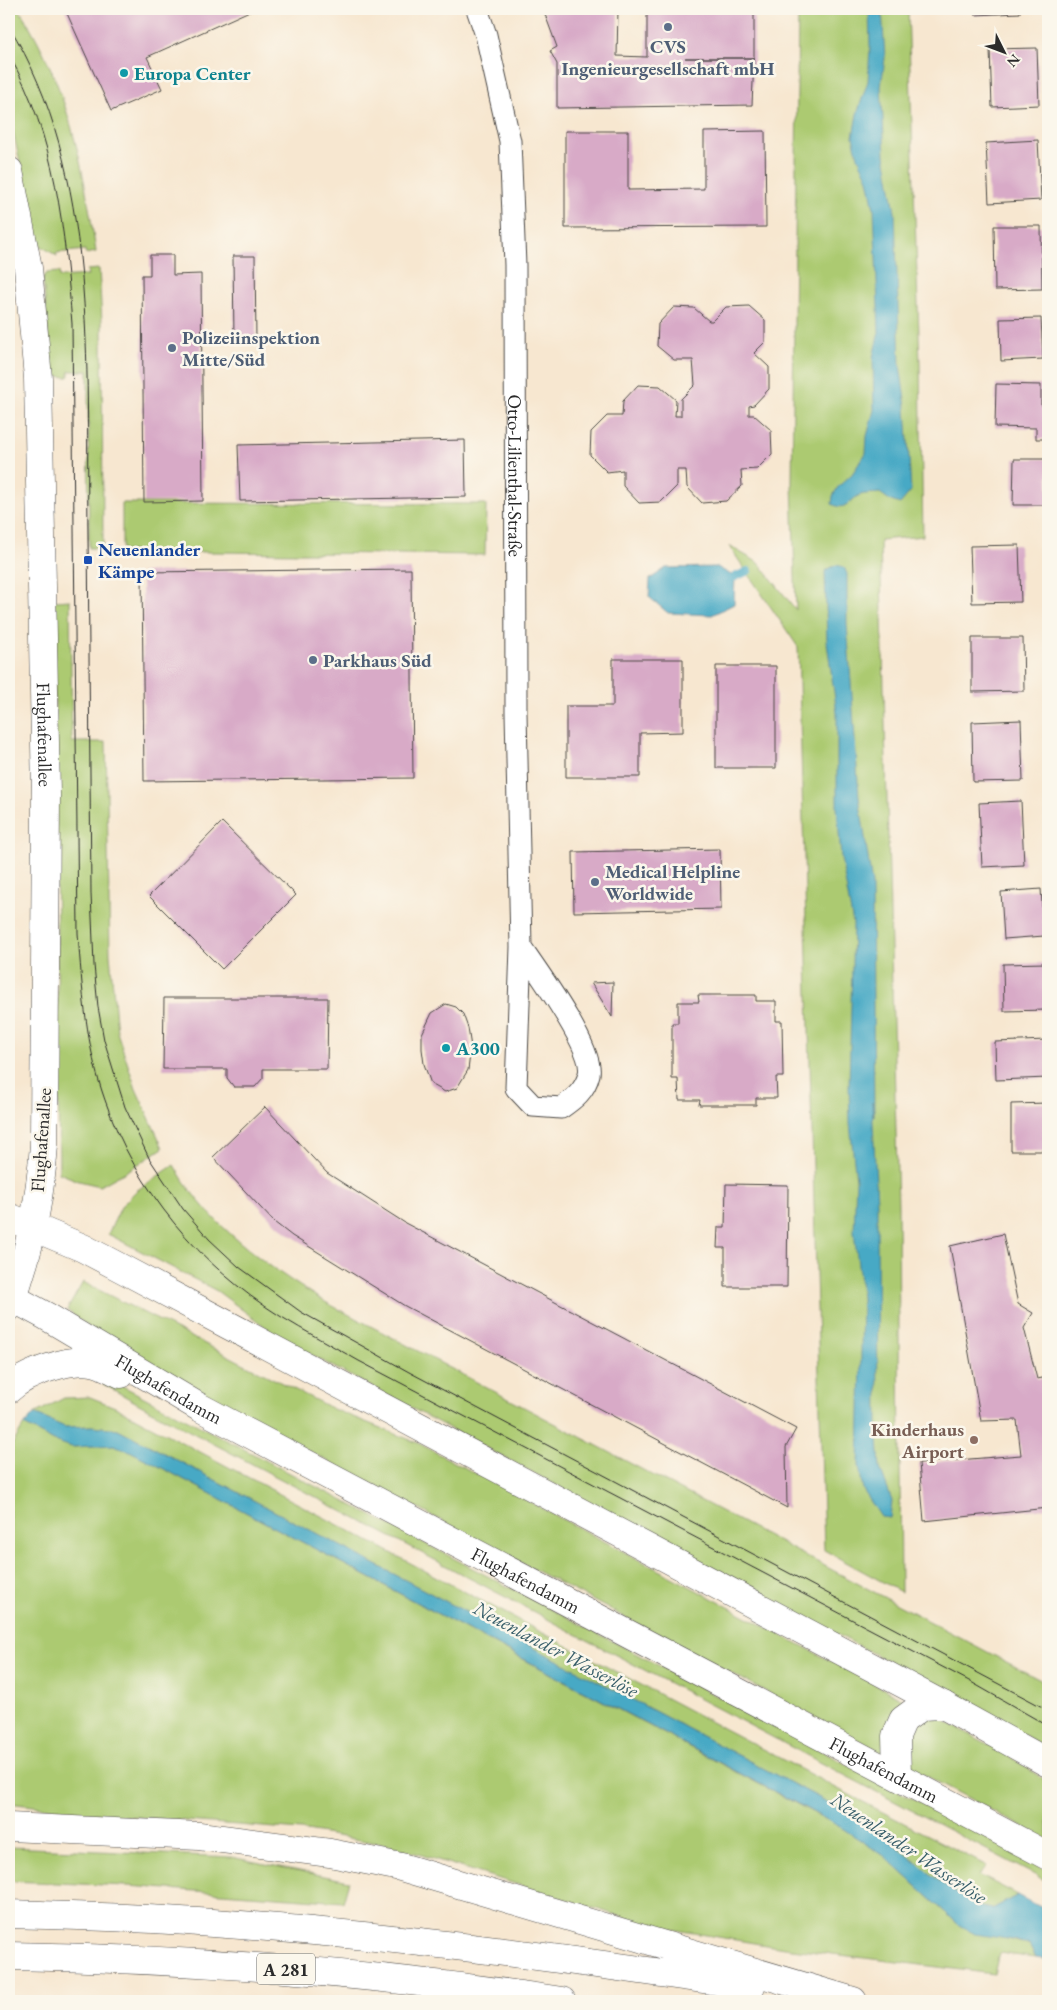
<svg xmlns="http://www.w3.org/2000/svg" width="1057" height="2010" viewBox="0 0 1057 2010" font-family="'EB Garamond',serif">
	<rect width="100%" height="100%" fill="#fbf7ec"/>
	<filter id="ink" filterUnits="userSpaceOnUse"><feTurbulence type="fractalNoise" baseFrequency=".02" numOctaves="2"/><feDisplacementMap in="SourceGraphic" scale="10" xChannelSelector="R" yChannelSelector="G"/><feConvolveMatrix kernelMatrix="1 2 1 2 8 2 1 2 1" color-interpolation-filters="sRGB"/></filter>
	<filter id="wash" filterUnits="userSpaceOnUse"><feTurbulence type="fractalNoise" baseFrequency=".0096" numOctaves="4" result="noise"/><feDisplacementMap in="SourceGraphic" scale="20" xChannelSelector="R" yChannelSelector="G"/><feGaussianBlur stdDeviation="1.12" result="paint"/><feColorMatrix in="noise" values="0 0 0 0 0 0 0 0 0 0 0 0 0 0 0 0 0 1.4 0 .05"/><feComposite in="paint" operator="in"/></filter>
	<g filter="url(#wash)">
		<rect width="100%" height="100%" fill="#f7e7d0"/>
		<path fill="#acca71" stroke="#6c7a4e" d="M9,9h10c49,76 64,155 77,243l-10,2 -1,-4 -29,3 1,3 -19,-12 -29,-131z
			M798,9h110l12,356 3,171 -43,4 18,667 3,385 -77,-42 -26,-903 -69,-101 30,17 37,47 -4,-127z
			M99,269l3,53 1,226h-14l-1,-177h-19v6l-17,-1 -9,-98 4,-5 12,-1 1,5 28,-2 -1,-5z
			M122,503l364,1 -1,51 -363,-4z
			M70,600l2,142h34l4,212 7,78 19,57 27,59 -34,22 -29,16 -21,-5 -20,-8 -5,-572z
			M174,1165c6,10 12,20 19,29 34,44 87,81 134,109l721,381v65l-55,-32 -710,-377 -66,-49 -109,-57 14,-29 14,-14z
			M83,1282l250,127 85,34 585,309 45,30v58l-840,-442 -109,-63 -32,-25z
			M106,1380l7,1 459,239 459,241 17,10v11l-893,-469 -52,-29z
			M90,1397l25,10 725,383 147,76 -8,9 39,20 -26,14 -17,-3 -31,-21 -65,-53 -48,-28 -713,-375 -25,-3 -28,1 -31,-13 30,-16z
			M24,1425l30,16 18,6 42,-2 16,6 712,377 41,27 76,70 70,20 7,13 -37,-5 -5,21 -210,-26 -132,-22 -263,-81 -88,-15 -203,-16 -89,-11v-353z
			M9,1847l222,10 118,24 -6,21 -215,-16 -119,-5z"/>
		<path fill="#46a9c5" stroke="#386a78" d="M869,9h13l3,49 -4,29 2,32 2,36 10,57 5,153 6,42 5,84 -11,13 -9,-3 -11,-8c-6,1 -14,0 -20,2 -11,5 -14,17 -28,9l1,-8 5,-9 14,-13 14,-21 1,-17 7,-26 -1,-53 6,-25 -5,-123 -6,-30 -10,-22 -5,-20 4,-23 11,-33 2,-34z
			M836,565l8,2 3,7v50l12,173 13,87 2,232 -2,-14 5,101 1,236 2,29 12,33 -2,17 -9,-1 -18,-27 -4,-24 3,-168 -8,-66 2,-52 -6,-56 -1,-37 4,-163 -12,-66 -4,-51v-94l-10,-70 -2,-72z
			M717,567l18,10 -1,27 -22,11 -44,-2 -19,-16 1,-18 16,-11z
			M34,1414l31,13 28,-1 25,3 713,375 48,28 65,53 31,21 17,3 26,-14 30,16v49l-12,-2 -7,-13 -15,-5 -39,-6 -16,-9 -76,-70 -41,-27 -44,-24 -668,-353 -16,-6 -42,2 -18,-6 -30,-16z"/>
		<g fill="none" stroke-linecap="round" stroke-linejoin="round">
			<path stroke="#46a9c5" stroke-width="8" d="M735,577l13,-6"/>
		</g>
		<g id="blocks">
			<path fill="#d8aac7" d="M65,9h189l-107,48 15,32 -51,22z
				M543,9h75l-1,47 30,1v-48h107v49h-69h69l-2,47 -195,3v-44l-7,-13 7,-4z
				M974,9h46v4l-45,2z
				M1037,48l2,57 -47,2 -2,-58z
				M565,131h63v59l76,-1v-57l61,-1 1,96 -201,1z
				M1038,140l3,60 -52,3 -3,-60z
				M994,226h47l1,63 -47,1z
				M150,255h23v20l28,-1 2,227 -59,1 -2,-227h8z
				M233,256h22l1,84h-22z
				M749,306l16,14v22l-11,11 15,14v22l-15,16 -5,1v9h5l17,15 1,24 -15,15 -16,1 1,16 -16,15 -24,2 -15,-16 -1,-17h-9v16l-16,16 -22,1 -16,-17v-16l-16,2 -17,-17 1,-23 16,-16h15l1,-15 15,-16 22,1 16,14 -1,16h6v-17l14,-14 -2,-25h-19l-17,-14 1,-22 16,-17 20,1 15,13h3l14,-14z
				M1041,318l2,41 -42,2 -1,-42z
				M996,384l45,1v20h7v34h-12v-11l-41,-1z
				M465,440l1,57 -226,4 -2,-56z
				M1014,459h34v46h-35z
				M1019,545l2,57 -49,1 -2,-57z
				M411,569l2,209 -269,3 -2,-209z
				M972,638h51l1,53 -52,1z
				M613,659h70v73l-43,1v44h-74v-71h47z
				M716,666h60v102h-60z
				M1021,720l2,61 -50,1 -1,-60z
				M1021,801l3,64 -42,2 -3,-64z
				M222,822l74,73 -74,74 -73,-73z
				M720,849l1,60 -147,3 -1,-60z
				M1041,889l3,47 -40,3 -3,-47z
				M1046,963l1,47 -43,1 -1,-47z
				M613,982l-1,35 -21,-34z
				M698,995h58v6h20v20h6l1,56h-7l1,21h-21v7h-57l1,-5h-21l-1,-21h-6v-56h6v-21h21z
				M164,998h164l-1,71h-64v9l-8,9h-21l-7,-9v-9h-64z
				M446,1004l10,3 7,7 5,14 3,19 -3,23 -11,18 -12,4 -14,-8 -7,-20 -2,-15v-15l10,-21z
				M1047,1040l1,38 -52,2 -1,-38z
				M1048,1103v48h-37v-47z
				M265,1107l62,66 78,50 391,206 -10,18 1,61 -382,-202 -113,-70 -18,-14 -61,-65z
				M726,1184l62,1 -1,102h-62v-39h-8l1,-21h7z
				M1003,1234l15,70 15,9 -9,15 13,51 11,-2v131l-124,13 -5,-58 102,-8 -4,-35 -36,1 -31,-175z"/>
		</g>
	</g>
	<g filter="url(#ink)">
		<use href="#blocks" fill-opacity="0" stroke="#4a4744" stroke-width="1"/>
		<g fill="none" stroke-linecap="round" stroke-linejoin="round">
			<defs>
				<g id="street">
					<path id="s1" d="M477,9l9,26 24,106 5,124 1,447 5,235 -5,141 17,18 28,2c13,-9 24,-17 28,-34 6,-24 -53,-105 -68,-127"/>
				</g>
				<g id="secondary">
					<path id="s2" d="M9,171l19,97 10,110 8,417 -2,350c-4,54 -15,111 -35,162"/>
					<path d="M9,1217l74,31 36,19 824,438 105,58"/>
					<path id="s3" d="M9,1296l37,20 153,91 849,449"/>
					<path d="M9,1389c17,-16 60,-31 83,-27 9,1 20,8 29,12"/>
					<path d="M897,1775l-1,-39 7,-16 19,-14 21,-1"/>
				</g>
				<path id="highway" d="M9,1827l190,9 131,17 71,14 452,134
					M9,1914c63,2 126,3 189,8 185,12 369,37 553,64
					M9,1956c185,3 370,17 553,45"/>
			</defs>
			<use href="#street" stroke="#4a4744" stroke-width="23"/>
			<use href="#secondary" stroke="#4a4744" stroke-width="29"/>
			<use href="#highway" stroke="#4a4744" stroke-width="29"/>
			<use href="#street" stroke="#fff" stroke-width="21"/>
			<use href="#secondary" stroke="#fff" stroke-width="28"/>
			<use href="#highway" stroke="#fff" stroke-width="28"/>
			<path stroke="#2b2b2b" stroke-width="1" d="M9,26c90,146 77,340 79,505 1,121 2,242 3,363l3,71 4,42 6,33 21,67 24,51 34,51 26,30 30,28 62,45 108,60 639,338
				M9,55c47,82 56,177 63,269l6,609c4,56 8,114 27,167 31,90 95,166 175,216 26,16 53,30 79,45l612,321 77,44"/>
		</g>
	</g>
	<g fill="#5c6f8a" stroke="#fbf7ec" stroke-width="2">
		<circle cx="668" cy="27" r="5"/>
		<circle cx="172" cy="348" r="5"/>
		<circle cx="313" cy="660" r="5"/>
		<circle cx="595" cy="882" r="5"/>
	</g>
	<g fill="#0f9aa8" stroke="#fbf7ec" stroke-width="2">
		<circle cx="124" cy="73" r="5"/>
		<circle cx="446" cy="1048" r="5"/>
	</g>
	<rect fill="#1a4fb4" stroke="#fbf7ec" stroke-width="2" x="83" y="555" width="10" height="10" rx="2.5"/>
	<circle fill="#8d6e63" stroke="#fbf7ec" stroke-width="2" cx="974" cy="1440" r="5"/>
	<g text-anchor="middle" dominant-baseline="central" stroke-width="5" stroke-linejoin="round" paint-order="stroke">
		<rect fill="#fbf7ec" stroke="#696865" stroke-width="1" x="257" y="1953.5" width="58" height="31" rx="4"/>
		<g font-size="18" font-weight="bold" fill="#2b2b2b">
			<text x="286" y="1969">A 281</text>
		</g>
		<g font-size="19" font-weight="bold" fill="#4e5e75" stroke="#fbf7ec" text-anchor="start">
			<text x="668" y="46" text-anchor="middle">CVS<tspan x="668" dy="22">Ingenieurgesellschaft mbH</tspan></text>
			<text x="182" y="337">Polizeiinspektion<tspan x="182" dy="22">Mitte/Süd</tspan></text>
			<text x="323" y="660">Parkhaus Süd</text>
			<text x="605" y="871">Medical Helpline<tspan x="605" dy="22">Worldwide</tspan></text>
		</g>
		<g font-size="19" font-weight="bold" fill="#0d838f" stroke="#fbf7ec" text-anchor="start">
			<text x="134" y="73">Europa Center</text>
			<text x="456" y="1048">A300</text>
		</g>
		<g font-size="19" fill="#2b2b2b" stroke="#fbf7ec">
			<text stroke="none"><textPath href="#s1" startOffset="471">Otto-Lilienthal-Straße</textPath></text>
			<text stroke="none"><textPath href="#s2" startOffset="566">Flughafenallee</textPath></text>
			<text transform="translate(41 1140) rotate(-86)">Flughafenallee</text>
			<text stroke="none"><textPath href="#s3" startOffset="185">Flughafendamm</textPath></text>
			<text stroke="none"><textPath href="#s3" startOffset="590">Flughafendamm</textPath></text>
			<text stroke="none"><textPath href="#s3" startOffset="995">Flughafendamm</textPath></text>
		</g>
		<g font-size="19" font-weight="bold" fill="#164399" stroke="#fbf7ec" text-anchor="start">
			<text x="98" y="549">Neuenlander<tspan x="98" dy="22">Kämpe</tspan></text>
		</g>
		<g font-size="19" font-weight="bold" fill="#785e54" stroke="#fbf7ec" text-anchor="end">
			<text x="964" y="1429">Kinderhaus<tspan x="964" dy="22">Airport</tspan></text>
		</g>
		<g font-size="20" font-style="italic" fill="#365d69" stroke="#fbf7ec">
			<text transform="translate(556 1649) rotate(28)">Neuenlander Wasserlöse</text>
			<text transform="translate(909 1848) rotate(34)">Neuenlander Wasserlöse</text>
		</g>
	</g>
	<rect width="1057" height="2010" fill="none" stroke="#fbf7ec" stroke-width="30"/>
	<g transform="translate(1004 52) rotate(132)" stroke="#fbf7ec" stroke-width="4" paint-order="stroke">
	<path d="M0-4L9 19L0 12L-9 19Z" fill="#2b2b2b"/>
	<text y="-8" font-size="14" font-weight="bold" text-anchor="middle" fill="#2b2b2b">N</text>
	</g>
</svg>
